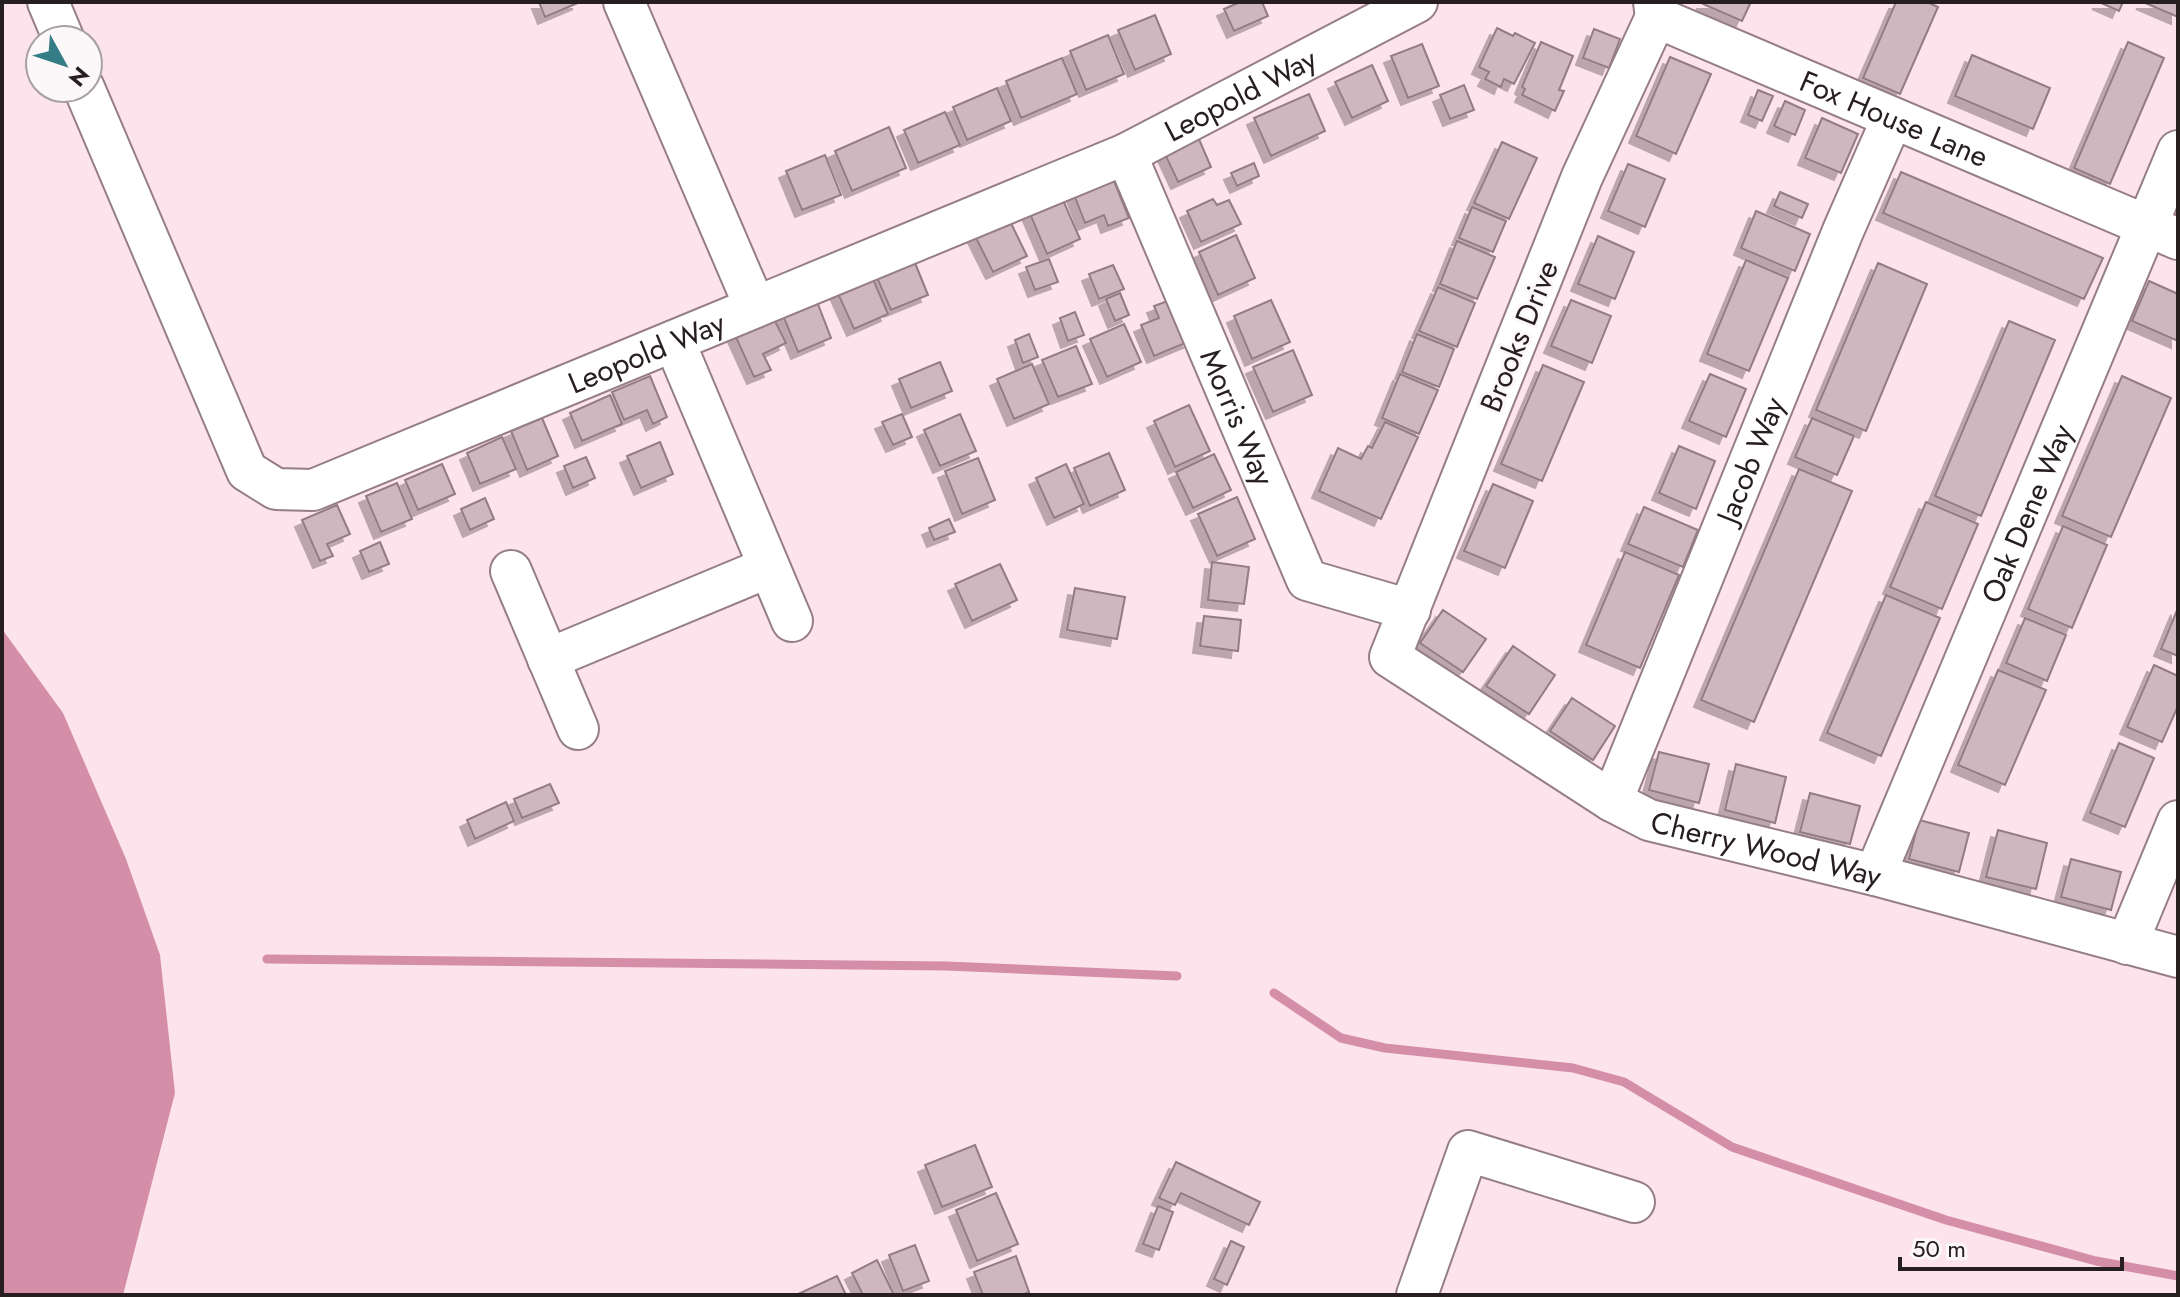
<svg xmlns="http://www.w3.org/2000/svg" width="2180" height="1297" viewBox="0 0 2180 1297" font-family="Jost,sans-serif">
	<defs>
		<filter id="shadow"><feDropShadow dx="-7" dy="7" stdDeviation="0" flood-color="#0004"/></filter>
	</defs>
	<rect width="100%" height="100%" fill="#fde3eb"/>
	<path fill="#d58ea7" d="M2,629l61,84 63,146 34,96 15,138 -52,202h-121z"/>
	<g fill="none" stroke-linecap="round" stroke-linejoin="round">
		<path stroke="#d58ea7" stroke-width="9" d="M267,959l679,7 231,10
			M1274,993l67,45 44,10 188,20 51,14 108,65 214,73 150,41 82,15"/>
	</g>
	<path fill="#cfb7bf" stroke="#937c84" stroke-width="2" filter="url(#shadow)" d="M539,2h41l-35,15z
		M1240,2h22l6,14 -34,15 -10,-22z
		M1704,2h47l-9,19 -39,-17z
		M1896,2h31l11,5 -38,87 -37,-16z
		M2099,2h24l-4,9z
		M2143,2h35v15z
		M1155,15l16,39 -36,16 -17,-40z
		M1497,28l16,8 2,-3 20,10 -21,41 -10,-5 -3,8 -16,-8 4,-7 -10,-5z
		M1594,29l26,10 -11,29 -26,-10z
		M1108,35l16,39 -38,16 -16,-39z
		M1541,42l32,14 -14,34 5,1 -9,20 -33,-16 3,-6 -3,-2z
		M2128,42l36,16 -54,126 -36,-16z
		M1422,44l17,42 -31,12 -17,-42z
		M1972,55l78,33 -17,41 -78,-33z
		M1670,57l41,17 -35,80 -40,-18z
		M1062,58l15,36 -56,24 -15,-37z
		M1372,65l16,36 -36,17 -17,-36z
		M1464,85l10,25 -24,9 -10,-24z
		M997,88l14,33 -44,19 -14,-33z
		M1758,90l15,6 -11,25 -14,-6z
		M1309,94l16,37 -54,25 -17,-38z
		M1785,101l20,9 -10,25 -21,-9z
		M945,112l15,33 -42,18 -14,-33z
		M1822,118l36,16 -17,39 -36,-15z
		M889,127l17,41 -54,23 -17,-40z
		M1198,137l13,30 -33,15 -14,-30z
		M1502,142l35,16 -28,61 -35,-16z
		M825,155l16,40 -39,15 -16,-39z
		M1254,163l5,13 -22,10 -6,-13z
		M1628,164l37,15 -20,48 -37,-16z
		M1901,172l202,86 -19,41 -201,-86z
		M1112,176l17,42 -21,8 -4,-11 -19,8 -12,-31z
		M1780,192l28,12 -6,14 -28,-12z
		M1213,199l4,6 12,-5 12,24 -40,18 -14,-31z
		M1063,200l17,39 -33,15 -17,-40z
		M1472,207l34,14 -13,31 -34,-14z
		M1756,211l54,23 -15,37 -54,-23z
		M1008,217l19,39 -34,16 -19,-38z
		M1236,235l19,43 -37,17 -19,-43z
		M1598,236l36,16 -19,47 -37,-15z
		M1457,241l38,16 -18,42 -37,-15z
		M913,258l15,37 -37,15 -16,-37z
		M1049,259l9,23 -23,8 -9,-23z
		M1746,260l42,18 -39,93 -42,-17z
		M1878,263l49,21 -61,147 -50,-21z
		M1113,265l11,24 -25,10 -10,-25z
		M870,272l18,42 -34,15 -19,-42z
		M2149,281l29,13v47l-46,-20z
		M1438,287l37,16 -18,44 -38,-16z
		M1120,293l9,22 -14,6 -9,-22z
		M816,299l15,39 -33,14 -16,-39z
		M1173,299l17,42 -36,15 -13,-31 18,-7 -5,-12z
		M1271,300l19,42 -38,17 -18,-43z
		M1571,300l40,16 -19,47 -41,-17z
		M1075,312l9,23 -16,6 -8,-23z
		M772,315l14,28 -23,11 8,16 -17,7 -20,-44z
		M2009,321l46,19 -74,176 -46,-20z
		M1124,324l17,38 -34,15 -17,-38z
		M1029,334l9,23 -15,6 -8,-23z
		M1417,334l37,15 -15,38 -37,-15z
		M1076,346l16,38 -34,13 -16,-37z
		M1293,350l19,45 -39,17 -20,-45z
		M940,362l12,29 -41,17 -12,-29z
		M1032,364l17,40 -35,15 -17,-40z
		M1543,365l41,17 -42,99 -41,-17z
		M1400,374l38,16 -19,44 -37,-16z
		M1710,374l36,15 -20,48 -37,-16z
		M650,376l17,41 -14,7 -6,-14 -23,10 -12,-28z
		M2122,376l49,22 -60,139 -49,-21z
		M610,395l12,29 -40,17 -12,-28z
		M1189,405l21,46 -35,16 -21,-46z
		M902,414l10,23 -19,8 -11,-23z
		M960,414l16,37 -36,15 -16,-36z
		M542,418l16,38 -31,14 -16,-39z
		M1812,418l42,18 -17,39 -42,-18z
		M1385,422l33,15 -37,82 -62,-28 19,-43 23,11 7,-13 4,2z
		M502,437l14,32 -36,15 -13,-31z
		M660,442l13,32 -32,14 -14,-32z
		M1679,446l36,15 -19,48 -37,-16z
		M1109,453l16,37 -35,16 -16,-38z
		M1214,454l17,36 -38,18 -17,-36z
		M586,457l9,21 -22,10 -9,-22z
		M978,458l17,42 -33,14 -17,-43z
		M442,464l13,30 -37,16 -13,-30z
		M1066,464l18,40 -30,14 -18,-40z
		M1799,469l53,22 -98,231 -53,-22z
		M397,483l15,36 -31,13 -15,-36z
		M1493,484l40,17 -28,67 -41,-17z
		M1237,497l18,42 -38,17 -19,-42z
		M485,498l9,21 -24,11 -9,-21z
		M1926,502l52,22 -36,85 -52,-22z
		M337,505l13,29 -23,10 6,12 -13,5 -18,-41z
		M1644,507l54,23 -15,37 -55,-23z
		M949,519l6,13 -21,8 -5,-12z
		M2063,526l44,19 -35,83 -44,-19z
		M380,542l9,22 -20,8 -9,-21z
		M1625,552l54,23 -39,93 -54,-23z
		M1212,562l37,5 -5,37 -36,-4z
		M1000,564l17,36 -45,21 -17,-37z
		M1075,588l50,9 -8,42 -50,-9z
		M1886,595l54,23 -59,138 -54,-23z
		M2178,608v48l-17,-7z
		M1443,610l43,29 -23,33 -43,-29z
		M1204,616l37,4 -3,31 -38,-5z
		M2025,618l41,17 -19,46 -41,-18z
		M1513,646l42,29 -26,39 -43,-28z
		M2154,665l24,11v30l-16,36 -35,-15z
		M1998,670l48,20 -41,95 -47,-20z
		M1572,698l43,28 -22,34 -43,-29z
		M2119,743l35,15 -29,69 -35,-14z
		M1659,752l50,12 -10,39 -50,-13z
		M1736,764l50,13 -11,46 -50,-13z
		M550,784l9,19 -37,15 -8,-19z
		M1810,793l50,13 -10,38 -50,-12z
		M506,802l8,19 -39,18 -8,-19z
		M1919,820l50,13 -10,39 -50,-13z
		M1998,830l49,13 -11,46 -50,-12z
		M2071,859l50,13 -10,38 -50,-13z
		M975,1145l17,42 -50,20 -17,-42z
		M1176,1162l84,40 -11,23 -68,-32 -6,12 -16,-7z
		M996,1193l22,51 -41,17 -21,-51z
		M1158,1206l15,6 -14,38 -16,-6z
		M1231,1241l13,6 -17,38 -13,-6z
		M915,1245l14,36 -26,10 -14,-36z
		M1016,1256l13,36 -7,3h-39l-9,-23z
		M877,1260l17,35h-31l-11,-22z
		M837,1276l9,19h-50z"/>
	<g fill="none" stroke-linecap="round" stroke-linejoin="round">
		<defs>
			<g id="minor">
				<path d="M48,2l16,38"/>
				<path d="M624,2l131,305"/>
				<path id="s1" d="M1654,2l2,15 522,222"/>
				<path id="s2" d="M1656,17l-74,160 -192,480 222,144 37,19 226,55 303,82"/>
				<path id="s3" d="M84,88l163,383 29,18 37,1 813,-336 291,-152"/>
				<path id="s4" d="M1126,154l181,426 103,30"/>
				<path d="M674,341l118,280"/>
				<path d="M511,571l67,158"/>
				<path d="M548,659l221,-92"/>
				<path id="s5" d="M1612,801l231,-570 49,-112"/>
				<path id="s6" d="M1875,875l303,-724"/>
				<path d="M2127,944l51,-123"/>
				<path d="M1417,1295l51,-144 166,51"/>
			</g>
		</defs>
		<use href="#minor" stroke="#957e85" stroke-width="44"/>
		<use href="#minor" stroke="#fff" stroke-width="40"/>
	</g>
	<g text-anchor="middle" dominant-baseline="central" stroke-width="6" stroke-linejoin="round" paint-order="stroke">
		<g font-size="30" fill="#271e20" stroke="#fcf7f8">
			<text stroke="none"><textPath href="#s3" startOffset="1496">Leopold Way</textPath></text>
			<text stroke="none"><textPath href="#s1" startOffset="274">Fox House Lane</textPath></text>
			<text transform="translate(1519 336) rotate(-68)">Brooks Drive</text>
			<text stroke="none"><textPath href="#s3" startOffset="848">Leopold Way</textPath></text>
			<text stroke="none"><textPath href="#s4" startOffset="286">Morris Way</textPath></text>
			<text stroke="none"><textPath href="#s5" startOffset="368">Jacob Way</textPath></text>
			<text stroke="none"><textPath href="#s6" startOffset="392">Oak Dene Way</textPath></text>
			<text stroke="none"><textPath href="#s2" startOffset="1120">Cherry Wood Way</textPath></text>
		</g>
	</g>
	<rect width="2180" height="1297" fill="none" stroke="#271e20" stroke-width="8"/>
	<g transform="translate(64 64) rotate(130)"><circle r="38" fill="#fcf7f8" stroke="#a7a0a2" stroke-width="2"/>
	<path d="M0-6L14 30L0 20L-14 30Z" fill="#357d86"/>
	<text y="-12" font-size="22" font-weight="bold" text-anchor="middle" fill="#271e20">N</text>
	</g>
	<path d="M1900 1257v12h222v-12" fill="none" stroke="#271e20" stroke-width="4"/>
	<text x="1912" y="1257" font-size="24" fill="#271e20" stroke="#fcf7f8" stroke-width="6" paint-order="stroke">50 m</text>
</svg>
